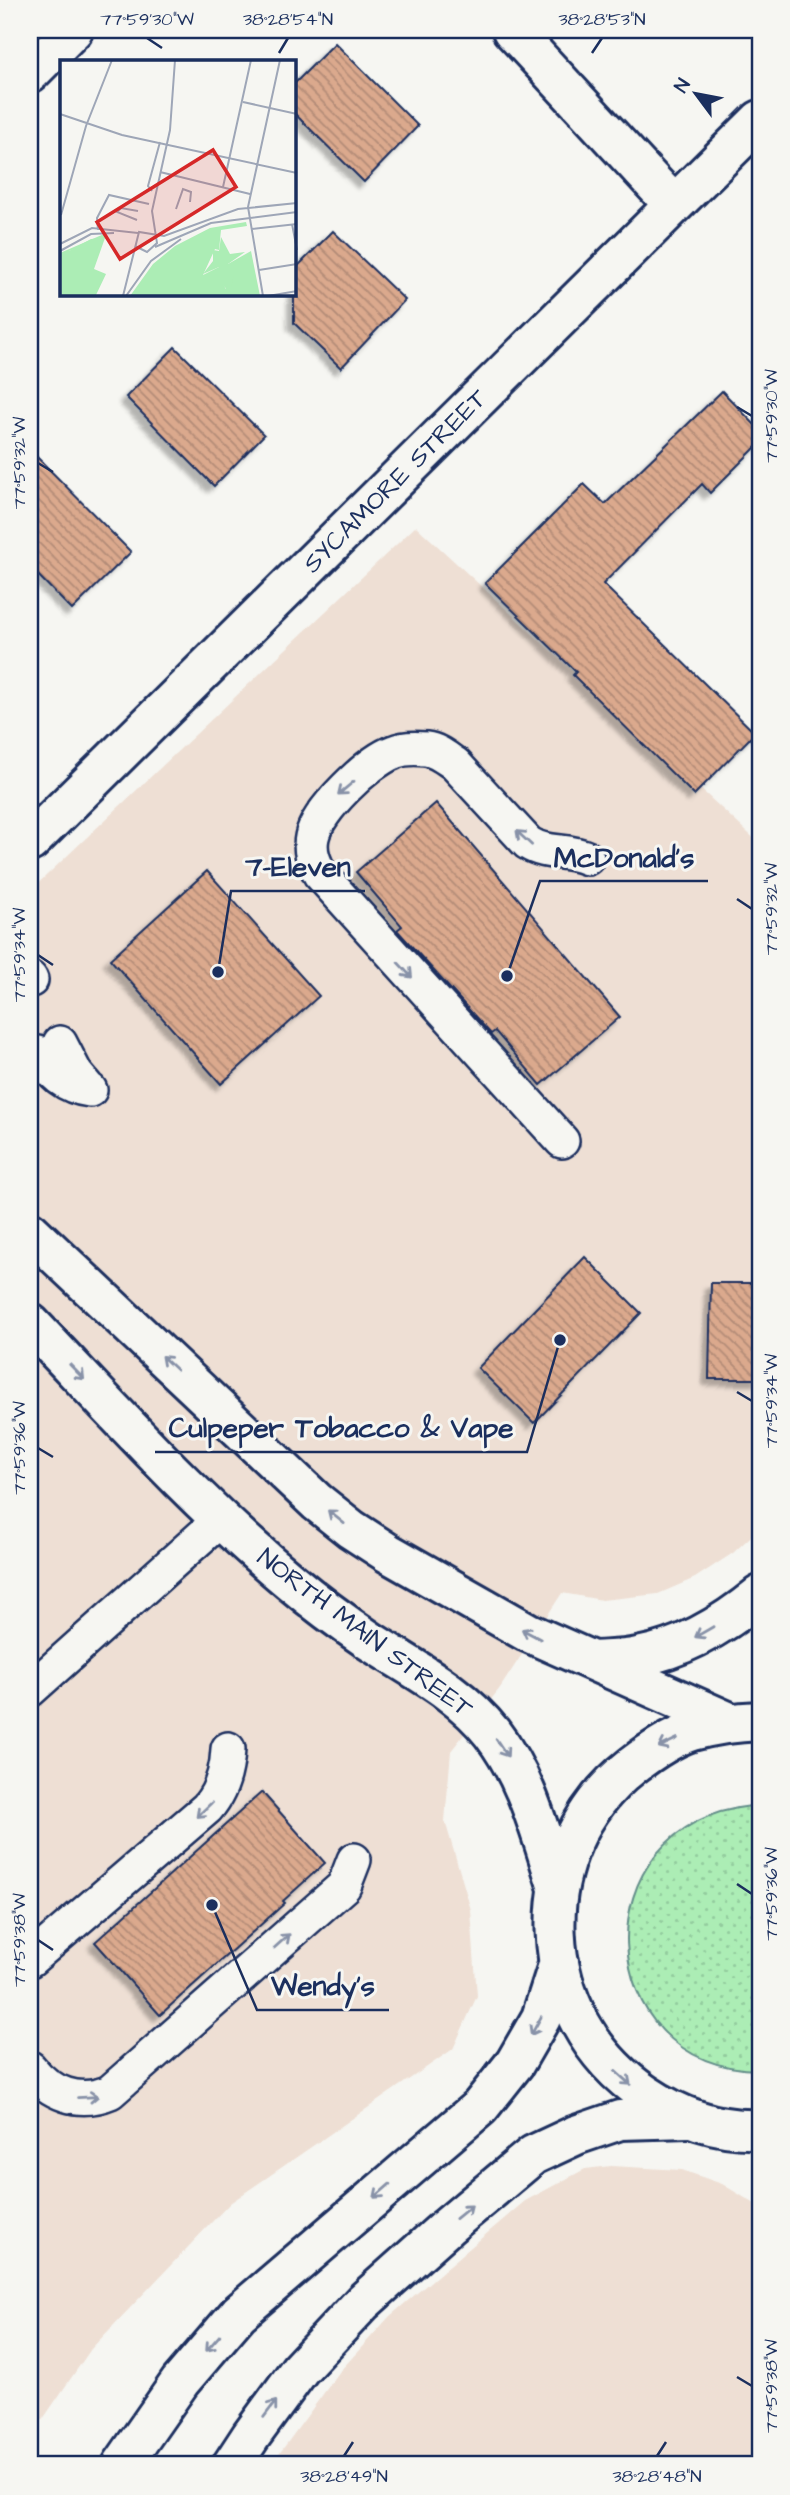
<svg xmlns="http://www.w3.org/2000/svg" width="790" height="2495" viewBox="0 0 790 2495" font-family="'Architects Daughter',sans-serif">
	<defs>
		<pattern id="grass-dots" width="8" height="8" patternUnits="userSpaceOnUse" patternTransform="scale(1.75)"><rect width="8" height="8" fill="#acedb5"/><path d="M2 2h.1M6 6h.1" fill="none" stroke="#93cc9e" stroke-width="1.8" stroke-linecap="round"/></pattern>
		<pattern id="building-back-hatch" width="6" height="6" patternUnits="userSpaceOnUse" patternTransform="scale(1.75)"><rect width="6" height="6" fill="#dba98d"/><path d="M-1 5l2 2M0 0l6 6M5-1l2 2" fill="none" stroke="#b18a76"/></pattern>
		<filter id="shadow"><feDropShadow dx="-6" dy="6" stdDeviation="2" flood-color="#0004"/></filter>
	</defs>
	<rect width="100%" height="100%" fill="#f6f6f2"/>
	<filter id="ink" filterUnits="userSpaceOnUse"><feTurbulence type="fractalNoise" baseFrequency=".0143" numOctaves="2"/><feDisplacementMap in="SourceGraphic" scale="14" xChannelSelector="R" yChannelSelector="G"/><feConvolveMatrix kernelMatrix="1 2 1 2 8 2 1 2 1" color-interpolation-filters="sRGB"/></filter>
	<g filter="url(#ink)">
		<path fill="#eedfd4" d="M416,526l344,318v684l-27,25 -38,25 -37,16 -56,6 -40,-7 -62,95 -49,63 -6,70 26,89 6,86 -24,53 -223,154 -139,146 -61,89v-1547z
			M611,2166l71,4 40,14 38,23v258h-489l69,-94 50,-55 135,-115 60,-32z"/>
		<path fill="url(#grass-dots)" stroke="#648e8a" stroke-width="2" d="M751,1806h9l-1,264c-168,-2 -181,-245 -8,-264z"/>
		<path fill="url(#building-back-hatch)" stroke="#1b2f5e" stroke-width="2" filter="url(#shadow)" d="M335,43l83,83 -54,56 -70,-69v-29z
			M333,231l72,69 -64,68 -47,-45v-53z
			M175,347l89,88 -50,51 -88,-89z
			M722,391l38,39v13l-50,50 -8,-9 -99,100 152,149 -61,62 -121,-120 3,-3 -91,-89 99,-99 21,20z
			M30,450l101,102 -59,58 -42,-43z
			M436,803l184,214 -79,68 -46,-54 -4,3 -94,-104 5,-4 -46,-54z
			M207,871l112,125 -98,88 -111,-125z
			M585,1257l56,56 -107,110 -56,-55z
			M711,1283h49v96h-51z
			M262,1792l63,71 -42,38 2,2 -125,112 -65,-73z"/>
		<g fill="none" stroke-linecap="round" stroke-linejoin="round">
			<defs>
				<path id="lane" d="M30,978l1,2
					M60,1043l16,31 10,12
					M38,1053c13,20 27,34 52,37
					M562,1141l-242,-267c-6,-12 -11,-23 -8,-37 5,-26 57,-76 82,-85 9,-4 22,-4 32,-3 11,1 20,9 29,15l73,79c19,12 39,6 59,15
					M30,1690l190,-170
					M30,1960l177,-152c15,-17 20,-37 21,-59
					M30,2068c20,26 49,37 80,24l234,-206 10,-26"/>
				<path id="street" d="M512,30l162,175
					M30,73l43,-43
					M30,842l730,-722"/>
				<path id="secondary" d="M122,2465l58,-83 59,-69 241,-206 35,-44 26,-45 18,-56
					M232,2465l19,-29 49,-67 63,-67 84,-75 86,-72 43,-20 44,-15 69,-2"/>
				<path id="primary" d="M30,1231l287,271 34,27 37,24 139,79 205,91
					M30,1323c84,88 166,180 260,258 25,21 52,41 80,60 43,28 90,51 122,92 36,47 48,100 66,155
					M594,1661c14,-1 30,-1 44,-4 45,-8 88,-34 122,-62
					M760,1721c-23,1 -46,4 -68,10 -22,7 -42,21 -60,35 -108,85 -100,252 13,328 34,23 74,37 115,35"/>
			</defs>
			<use href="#lane" stroke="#1b2f5e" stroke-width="38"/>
			<use href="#street" stroke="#1b2f5e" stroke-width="44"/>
			<use href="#secondary" stroke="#1b2f5e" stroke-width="44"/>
			<use href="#primary" stroke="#1b2f5e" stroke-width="44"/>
			<use href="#lane" stroke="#f6f6f2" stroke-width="33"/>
			<use href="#street" stroke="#f6f6f2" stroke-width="38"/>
			<use href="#secondary" stroke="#f6f6f2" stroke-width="38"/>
			<use href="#primary" stroke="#f6f6f2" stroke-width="38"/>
		</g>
		<defs><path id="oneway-shaft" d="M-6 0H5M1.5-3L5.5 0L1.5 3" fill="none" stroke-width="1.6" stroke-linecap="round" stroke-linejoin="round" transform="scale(1.75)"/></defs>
		<g stroke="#8892a8">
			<use href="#oneway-shaft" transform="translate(346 788) rotate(140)"/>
			<use href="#oneway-shaft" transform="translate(524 838) rotate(-137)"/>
			<use href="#oneway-shaft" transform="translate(405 970) rotate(47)"/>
			<use href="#oneway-shaft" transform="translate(169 1363) rotate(-137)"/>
			<use href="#oneway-shaft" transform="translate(77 1372) rotate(46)"/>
			<use href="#oneway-shaft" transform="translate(336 1517) rotate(-141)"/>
			<use href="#oneway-shaft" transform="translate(704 1632) rotate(150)"/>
			<use href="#oneway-shaft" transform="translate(531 1634) rotate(-152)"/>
			<use href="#oneway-shaft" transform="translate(668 1743) rotate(154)"/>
			<use href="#oneway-shaft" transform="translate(502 1748) rotate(56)"/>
			<use href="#oneway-shaft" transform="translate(204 1810) rotate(136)"/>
			<use href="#oneway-shaft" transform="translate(282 1941) rotate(-42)"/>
			<use href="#oneway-shaft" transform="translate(536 2026) rotate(119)"/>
			<use href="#oneway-shaft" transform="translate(623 2078) rotate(42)"/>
			<use href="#oneway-shaft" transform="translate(88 2097) rotate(-3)"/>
			<use href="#oneway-shaft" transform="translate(382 2191) rotate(139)"/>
			<use href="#oneway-shaft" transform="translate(464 2212) rotate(-39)"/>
			<use href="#oneway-shaft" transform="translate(213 2343) rotate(131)"/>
			<use href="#oneway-shaft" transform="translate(270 2409) rotate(-53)"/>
		</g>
	</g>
	<path fill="none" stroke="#1b2f5e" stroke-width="2.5" d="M147,38l15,10M279,53l9,-15M592,53l10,-15M737,407l15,9M38,463l15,9M737,899l15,10M38,955l15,10M737,1392l15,9M38,1448l15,9M737,1884l15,10M38,1940l15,10M737,2377l15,9M344,2456l9,-14M657,2456l9,-14"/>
	<g text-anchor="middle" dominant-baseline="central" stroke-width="6" stroke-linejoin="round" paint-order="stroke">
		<g font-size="26" fill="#1b2f5e" stroke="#f6f6f2">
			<text transform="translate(395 481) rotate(-45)">SYCAMORE STREET</text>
			<text transform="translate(365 1633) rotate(37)">NORTH MAIN STREET</text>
		</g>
	</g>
	<g transform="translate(60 60)">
		<rect width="236" height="236" fill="#f6f6f2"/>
		<path d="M186,162l1,4 -26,4 -2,20 -4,-1 -12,26 16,-8 1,13 6,9 2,-25 23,-13 9,45h-130l23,-32 22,-18 35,-18zM44,174l1,4 -36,13 3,29 -3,16h-9v-43z" fill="#acedb5"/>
		<path d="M161,177l9,17 15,-2 -17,12 7,6 -5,22 -11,-10v-15l-16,7 10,-13v-11l6,1zM45,178l-11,31 12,5 -10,21 -27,1v-45l22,-12z" fill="#acedb5"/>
		<path fill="none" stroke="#9ea6b7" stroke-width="2" d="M183,42l54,12M0,54l62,21 175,38M100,112l90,22M163,127l28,-127M92,131l-4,-5 12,-44M116,149l7,-20 8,3 -1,10M1,155l25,-89 26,-66M77,160l-20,-8 4,-4 17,3M232,164l5,26M192,169l45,-5M38,170l-1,-12 12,-23 40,9M0,184l32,-16 46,5M75,186l12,6 10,-9 -5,-32 18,-81 5,-70M95,187l56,-24 86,-11M0,191l31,-17 23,-1M199,210l38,-6M63,236l16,-64 25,4 74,-27 59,-6M66,236l25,-35 30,-22M203,236l-15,-89 32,-147M208,236l29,-5"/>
		<path fill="#d62828" fill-opacity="0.15" stroke="#d62828" stroke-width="3.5" d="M153,90l23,37 -116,72 -23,-37z"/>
		<rect width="236" height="236" fill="none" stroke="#1b2f5e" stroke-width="3.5"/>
	</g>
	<path fill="none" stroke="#1b2f5e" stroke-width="2.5" d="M507 976L540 881H708M218 972L231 891H365M560 1340L527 1452H155M212 1905L257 2010H389"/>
	<g fill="#1b2f5e" stroke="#f6f6f2" stroke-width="2.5">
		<circle cx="507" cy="976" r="7"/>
		<circle cx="218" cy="972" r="7"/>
		<circle cx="560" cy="1340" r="7"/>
		<circle cx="212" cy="1905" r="7"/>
	</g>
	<g font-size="28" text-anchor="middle" font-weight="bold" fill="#1b2f5e" stroke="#f6f6f2" stroke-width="6" stroke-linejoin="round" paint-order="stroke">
		<text x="624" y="867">McDonald's</text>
		<text x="298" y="876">7-Eleven</text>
		<text x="341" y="1437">Culpeper Tobacco &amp; Vape</text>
		<text x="323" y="1995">Wendy's</text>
	</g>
	<rect width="790" height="2495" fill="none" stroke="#f6f6f2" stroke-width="77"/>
	<g transform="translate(696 94) rotate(302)" stroke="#f6f6f2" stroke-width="5" paint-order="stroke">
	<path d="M0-5L12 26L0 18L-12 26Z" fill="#1b2f5e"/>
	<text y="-10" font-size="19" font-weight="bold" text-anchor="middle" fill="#1b2f5e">N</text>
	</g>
	<rect x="38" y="38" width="714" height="2418" fill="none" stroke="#1b2f5e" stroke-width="2.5"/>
	<g font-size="18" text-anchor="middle" fill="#1b2f5e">
		<text x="147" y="25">77°59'30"W</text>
		<text x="288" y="25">38°28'54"N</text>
		<text x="602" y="25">38°28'53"N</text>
		<text transform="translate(771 416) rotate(-90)" y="6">77°59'30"W</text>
		<text transform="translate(19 463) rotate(-90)" y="6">77°59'32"W</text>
		<text transform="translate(771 909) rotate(-90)" y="6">77°59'32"W</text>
		<text transform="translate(19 955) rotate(-90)" y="6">77°59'34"W</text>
		<text transform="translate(771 1401) rotate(-90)" y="6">77°59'34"W</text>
		<text transform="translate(19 1448) rotate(-90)" y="6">77°59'36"W</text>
		<text transform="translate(771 1894) rotate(-90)" y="6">77°59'36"W</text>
		<text transform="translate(19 1940) rotate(-90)" y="6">77°59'38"W</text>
		<text transform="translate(771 2386) rotate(-90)" y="6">77°59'38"W</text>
		<text x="344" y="2482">38°28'49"N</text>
		<text x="657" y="2482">38°28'48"N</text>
	</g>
</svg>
